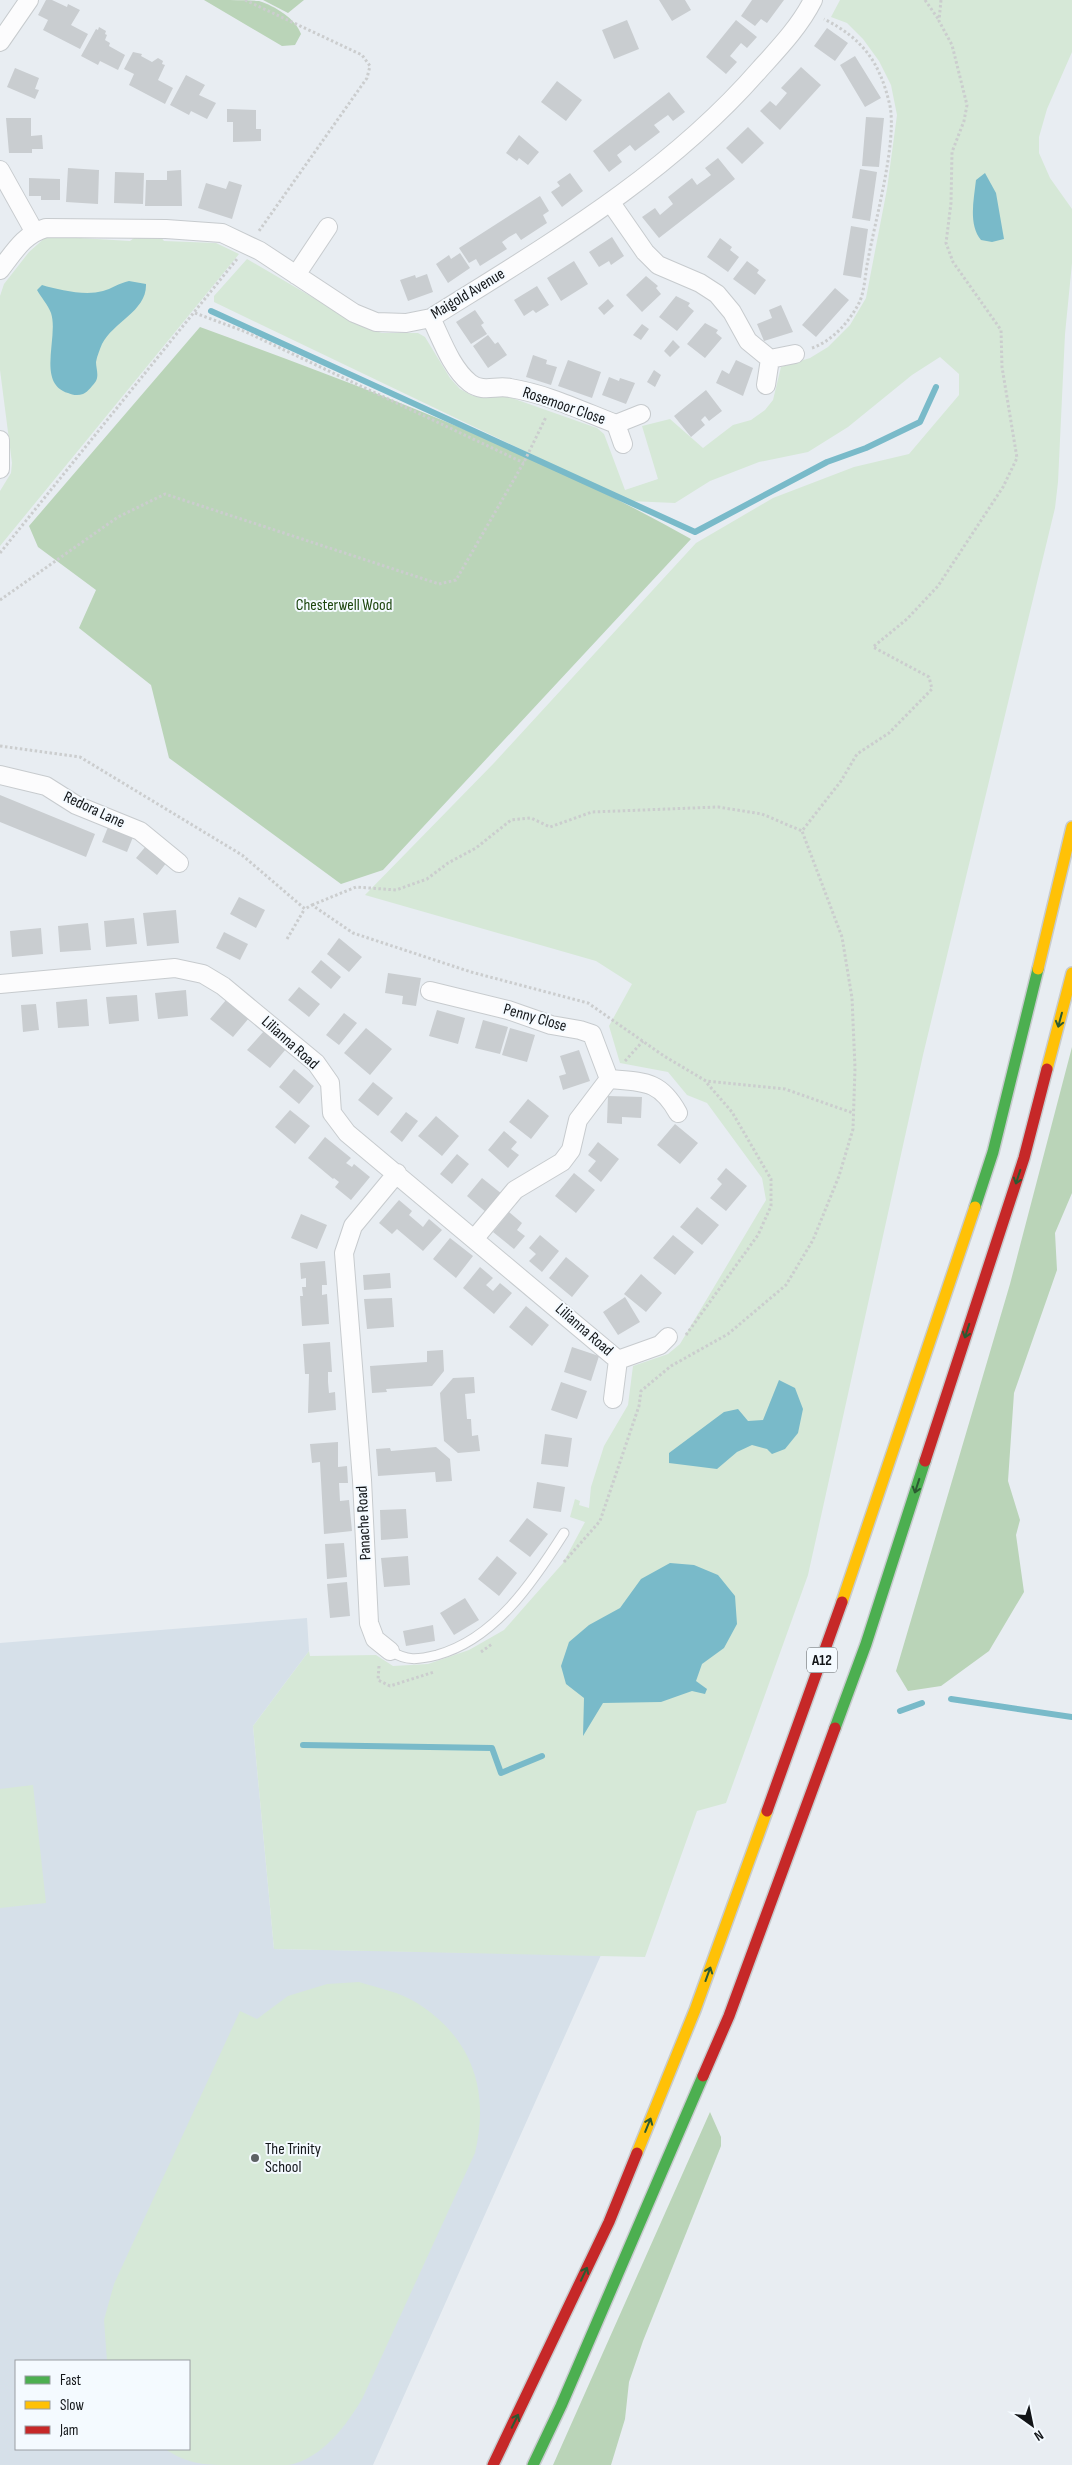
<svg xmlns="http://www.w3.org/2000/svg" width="1072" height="2465" viewBox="0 0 1072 2465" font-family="'Sofia Sans Condensed',sans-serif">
	<rect width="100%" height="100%" fill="#e8edf2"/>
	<path fill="#d6e0e9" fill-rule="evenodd" d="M307,1618l2,33 -56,75 21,223 327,6 -228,510h-373v-822zM16,2361h173v88h-173z"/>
	<path fill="#d6e8d7" d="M840,0h232v52l-25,57 -8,28v16l11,25 22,31v54l-7,71 -7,148 -3,26 -132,547 -115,520 -82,228 -29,8 -52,146 -371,-8 -21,-223 56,-75 1,5 66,-1 17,11 35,-2 41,-14 35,-20 59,-67 22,-41 -15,-5 5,-18 5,2 -1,4 10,3 2,-21 13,-41 24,-41 5,-39 35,-12 12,-10 86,-144 -4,-22 -55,-75 -20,-8 -19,-23 -48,-9 -11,-37 23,-42 -36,-23 -231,-66 129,-132 202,-220 77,-45 81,-31 55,-13 50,-59v-21l-19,-17 -28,18 -64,52 -40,25 -49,10 -49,19 -35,22 -46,-2 -415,-199v-6l33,-37 118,69 17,5h36l7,4 25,41 10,11 13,7 36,1 88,31 7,6 21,56 33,-11 -16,-53 28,-7 33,29 30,-23 18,-5 14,-10 8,-10 8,-33 29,-9 18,-11 22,-22 16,-27 21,-109 10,-74 -6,-30 -12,-24 -16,-22 -16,-16 -16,-6z
		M138,235l22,1 4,5 52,2 23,11 -239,292v-55l11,-18 1,-10 -12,-93v-74l4,-12 25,-32 18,-16 83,5z
		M33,1785l13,118 -46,5v-119z
		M359,1982c19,6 41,10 58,21 55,35 73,87 58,150l-112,244c-15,27 -42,63 -75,68 -17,0 -37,0 -54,0 -28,0 -45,0 -69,-16h24v-88h-82l-3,-41 10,-36 126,-273 17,8 31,-23 39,-12z"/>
	<path fill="#bad4b8" d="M204,0c14,0 43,0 55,1 16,5 37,18 42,33l-6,11 -13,1z
		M263,0h41l-16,13z
		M200,327c168,62 335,124 491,212l-308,331 -42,14 -172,-126 -18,-73 -72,-57 17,-38 -58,-43 -9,-21z
		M1072,1047v146l-17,40 2,37 -43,123 -6,88 12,39 -4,15 8,57 -35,59 -48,35 -33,5 -12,-20 114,-387z
		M710,2112l11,25v9l-78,195 -14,41 -4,37 -14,46h-58z"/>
	<path fill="#79bac9" d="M985,173l11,20 8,46 -12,3 -11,-2c-13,-16 -7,-41 -5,-60z
		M129,281l17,3c1,27 -33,38 -44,60 -2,5 -5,12 -6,18 0,6 3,13 0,19 -3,4 -8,11 -13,13 -5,2 -11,1 -15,-1 -32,-10 -9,-56 -17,-80 -3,-8 -10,-16 -14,-23l5,-5c17,5 43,11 61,6 8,-2 16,-8 26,-10z
		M779,1380l16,8 8,21 -5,24 -13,16 -13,5 -5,-5 -15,-4 -15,7 -20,17 -48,-6v-10l55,-41 14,-3 10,12 15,-1z
		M670,1563l24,2 24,10 17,21 2,28 -13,24 -22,16 -6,17 11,8 -2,5 -13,-3 -31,11 -58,1 -20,33 1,-38 -18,-14 -5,-18 8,-24 20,-17 31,-17 21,-29z"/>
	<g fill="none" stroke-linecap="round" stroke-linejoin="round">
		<path stroke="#79bac9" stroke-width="6" d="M211,311l484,221 132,-70 39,-14 54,-26 16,-35
			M951,1699l121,18
			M900,1711l22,-8
			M303,1745l189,3 9,25 41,-17"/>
	</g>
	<path fill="#c9cdd0" d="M46,0h6l15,7 1,-3 12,6 -9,15 17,9 -8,15 -37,-19 5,-10 -10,-5z
		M659,0h26l6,10 -19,11z
		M752,0h32l-17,23 -6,-4 -6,7 -14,-10z
		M627,20l12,29 -25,10 -12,-29z
		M736,20l21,17 -10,11 -6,-5 -11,13 7,6 -11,12 -20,-17z
		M99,27l7,4 -1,3 2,1 -2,5 5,3 -1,3 16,9 -7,15 -18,-9 -2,4 -17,-9 15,-27 2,1z
		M827,28l21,15 -13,18 -21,-15z
		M133,52l9,2 -1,2 11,6 6,-4 5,3 -1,3 3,1 -7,15 15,8 -8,16 -36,-19 5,-11 -10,-5z
		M855,56l26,42 -16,9 -25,-42z
		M801,67l20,18 -41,45 -20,-19 10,-10 6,5 6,-7 5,-6 -6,-5z
		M15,68l24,10 -4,11 4,1 -4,9 -28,-12z
		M186,75l19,10 -6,10 17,8 -9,16 -16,-8 -2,4 -19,-10z
		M557,81l25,19 -16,21 -25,-19z
		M669,92l16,20 -12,9 -5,-6 -14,10 6,7 -25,19 -5,-6 -13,10 5,7 -13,10 -16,-21z
		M227,109l29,1v19h5v12l-28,1v-20h-6z
		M866,117l18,1 -5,49 -17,-1z
		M6,118h25v18l11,-1 1,14h-11v4h-23z
		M748,127l16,16 -22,21 -16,-16z
		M519,135l20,17 -11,13 -9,-7 -2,3 -11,-8z
		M718,158l17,21 -76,59 -17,-21 13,-9 5,7 13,-11 -5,-7 24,-19 5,7 14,-10 -6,-7z
		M68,168l31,2 -1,34 -32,-2z
		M860,169l17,3 -7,49 -18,-3z
		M181,170l1,36h-37l1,-26h21v-9z
		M115,172l29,1 -1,31 -29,-1z
		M570,173l13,18 -21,16 -11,-15 9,-6 -3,-4z
		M29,178l31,1v21h-19v-4h-12z
		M229,181l13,4 -10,34 -34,-11 8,-25 20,6z
		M540,196l9,15 -6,4 4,8 -26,17 -5,-7 -7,4 -7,5 5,7 -27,17 -4,-7 -7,4 -10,-15z
		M851,226l17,3 -7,49 -18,-3z
		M612,237l12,19 -13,9 -2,-4 -10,6 -10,-15z
		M720,238l12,9 -2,3 9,7 -11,15 -21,-15z
		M460,253l10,15 -22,15 -12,-19 13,-9 2,4z
		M574,261l14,23 -27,17 -14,-23z
		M747,261l12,9 -2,3 9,7 -11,15 -22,-16z
		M427,274l6,18 -25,9 -8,-21 15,-5 1,3z
		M646,276l12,10 -2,2 5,6 -19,18 -16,-17z
		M537,286l12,19 -13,8 -3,-3 -9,6 -10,-16z
		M835,288l14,12 -33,37 -14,-12z
		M676,296l14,7 -2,3 6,5 -17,20 -18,-14z
		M608,299l6,7 -10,9 -6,-7z
		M781,305l12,27 -29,9 -7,-17 15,-6 -3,-8z
		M475,310l9,13 -3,2 6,9 -16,10 -15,-22z
		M705,323l13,7 -2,3 6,5 -17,20 -18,-14z
		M642,324l7,5 -8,11 -8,-5z
		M488,335l7,9 3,-2 9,13 -19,13 -15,-22z
		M673,340l7,7 -10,10 -6,-6z
		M533,355l14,5 -1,4 11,3 -6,18 -25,-8z
		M568,360l33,12 -9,26 -34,-12z
		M736,360l17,8 -10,28 -27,-13 6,-13 7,4z
		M654,370l7,5 -6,12 -8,-5z
		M609,377l10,4 1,-3 15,5 -9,21 -24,-9z
		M706,390l16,21 -13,10 -4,-5 -4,4 4,5 -14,12 -17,-21z
		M0,795l95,39 -9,23 -86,-35z
		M108,827l25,10 -6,15 -25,-10z
		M146,846l21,16 -10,13 -21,-17z
		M239,897l26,13 -9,18 -26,-14z
		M176,910l3,33 -32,3 -4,-33z
		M134,918l3,26 -31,3 -2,-26z
		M88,923l3,27 -31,2 -2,-26z
		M41,928l2,26 -31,3 -2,-26z
		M224,932l24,12 -8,16 -24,-12z
		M339,938l23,19 -13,15 -22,-18z
		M321,960l20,17 -10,12 -20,-17z
		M388,973l33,5 -5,28 -14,-2 1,-8 -18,-3z
		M299,987l21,17 -11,13 -21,-17z
		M186,990l2,26 -30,3 -3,-26z
		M137,995l2,26 -30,3 -3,-27z
		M87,999l2,27 -31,2 -2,-26z
		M226,1000l23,18 -16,19 -23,-18z
		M36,1004l3,26 -16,2 -2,-27z
		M437,1010l28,8 -7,26 -29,-8z
		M344,1013l13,10 -18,22 -13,-10z
		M483,1020l25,7 -8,27 -25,-6z
		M366,1028l26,21 -22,26 -26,-22z
		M510,1028l25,7 -8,27 -25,-7z
		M264,1031l22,18 -16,19 -23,-18z
		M579,1050l11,31 -27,9 -4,-14 7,-2 -6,-18z
		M294,1069l20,17 -15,18 -20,-17z
		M373,1082l20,16 -15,18 -20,-16z
		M608,1096l34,1 -1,21 -19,-1v7l-15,-1z
		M528,1099l21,17 -18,23 -22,-17z
		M290,1110l20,16 -15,18 -20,-17z
		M406,1112l12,9 -16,21 -12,-10z
		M436,1116l23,20 -17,20 -24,-20z
		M675,1124l23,19 -18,21 -23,-19z
		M504,1131l13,11 -6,7 8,6 -11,13 -20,-18z
		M325,1137l26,21 -5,5 6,4 2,-3 16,13 -19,23 -16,-13 4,-5 -5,-4 -1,1 -25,-21z
		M598,1142l21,17 -18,23 -13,-11 8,-10 -8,-6z
		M457,1154l12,10 -17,20 -12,-10z
		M726,1168l21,18 -21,25 -16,-13 12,-14 -5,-5z
		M574,1173l21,17 -19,23 -21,-17z
		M482,1178l20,16 -15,19 -20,-17z
		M399,1200l13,11 -3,4 14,12 6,-8 13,11 -19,21 -26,-22 -5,5 -13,-11z
		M697,1207l22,18 -17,20 -22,-18z
		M509,1212l13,11 -5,7 8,6 -11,13 -21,-17z
		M301,1214l26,11 -10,24 -26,-11z
		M540,1235l19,16 -17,21 -13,-11 7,-7 -7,-6z
		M673,1235l21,17 -19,23 -22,-17z
		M450,1238l23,18 -17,22 -23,-19z
		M566,1257l23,19 -17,21 -23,-19z
		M325,1261l2,24h-5v10l5,-1 2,30 -27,2 -2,-30h3l-1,-9h4v-9l-5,1 -1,-16z
		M480,1267l13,11 -7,7 7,6 7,-8 12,10 -18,21 -31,-26z
		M390,1273l1,15 -27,2 -1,-15z
		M641,1274l21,19 -16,19 -22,-18z
		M625,1297l15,25 -22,13 -15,-23z
		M392,1298l2,29 -27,2 -3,-30z
		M526,1306l23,19 -17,21 -23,-19z
		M330,1342l2,30h-4v10l1,11 6,-1 1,18 -28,3 1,-39h-4l-2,-30z
		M572,1347l27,9 -8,25 -27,-9z
		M443,1350l1,21 -12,15 -46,3 1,3 -15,1 -2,-27 57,-4v-11z
		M474,1377l1,16 -10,1 2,25h4l1,17 6,-1 2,16 -22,2 -14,-12 -4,-48 13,-15z
		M561,1382l26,9 -10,28 -26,-9z
		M545,1434l27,4 -4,29 -27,-3z
		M338,1442v25l9,-1 1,17h-9l1,18 9,-1 3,31 -28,3 -4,-72 -8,1 -2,-19z
		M436,1447l14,12 2,22 -16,1 -1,-10 -57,4 -2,-27 14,-1 1,3z
		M537,1482l28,5 -4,25 -28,-4z
		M406,1509l2,29 -27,2 -1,-30z
		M527,1518l21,16 -18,23 -21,-16z
		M344,1543l3,34 -20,2 -2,-35z
		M408,1556l2,29 -26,2 -3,-29z
		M497,1556l20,17 -18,23 -21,-17z
		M347,1582l3,34 -20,2 -3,-34z
		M465,1598l14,22 -25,15 -14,-22z
		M433,1625l2,16 -29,5 -3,-15z"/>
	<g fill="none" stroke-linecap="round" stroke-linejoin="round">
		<defs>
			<path id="lane" d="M390,1651c17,10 27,9 47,4 58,-16 96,-73 127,-122"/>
			<path id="street" d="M0,42l29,-42
				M0,170l34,61
				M611,203l34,49 13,13 42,18 17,11 15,18 16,29 22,18 -4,26
				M0,270c14,-18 24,-36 46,-42l120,1 56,4 38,18 94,62 22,9 30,1 25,-5c118,-74 237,-143 329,-249 19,-21 40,-43 53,-69
				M296,275l32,-48
				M431,318c10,20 20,50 39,65 13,10 26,2 40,5 37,6 72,23 106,36l25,-10
				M770,359l25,-5
				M616,424l7,20
				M0,440v29
				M0,775l46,11 30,19 64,26 39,32
				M0,984l175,-16 28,6 20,12 93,77 14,20 2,30 15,20 271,227
				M430,991l78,19 43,15 29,5 12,4 17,45c35,3 51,1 69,34
				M475,1238l40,-48 47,-28 9,-12 7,-30 31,-41
				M618,1360l42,-15 8,-8
				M613,1399l5,-39
				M390,1651l-15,-12 -6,-16 -7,-143 -18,-227 9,-27 44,-53"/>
			<path id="fast" d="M975,1207l18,-55 45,-183
				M835,1728l31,-84 59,-183
				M533,2465l28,-59 142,-330"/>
			<path id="slow" d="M1038,969l34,-142
				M1047,1069l25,-96
				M842,1602l133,-395
				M637,2153l58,-143 72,-199"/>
			<path id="jam" d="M925,1461l99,-303 23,-89
				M767,1811l75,-209
				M703,2076l26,-60 106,-288
				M493,2465l116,-243 28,-69"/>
		</defs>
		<use href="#lane" stroke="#c7cbce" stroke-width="11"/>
		<use href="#street" stroke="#c7cbce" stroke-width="20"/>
		<use href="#fast" stroke="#c7cbce" stroke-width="14"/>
		<use href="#slow" stroke="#c7cbce" stroke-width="14"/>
		<use href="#jam" stroke="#c7cbce" stroke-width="14"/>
		<path stroke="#cbcdce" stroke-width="3" stroke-dasharray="2.5 2.5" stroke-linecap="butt" d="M245,0l117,55 8,11 -3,12 -108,153
			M925,0l14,20
			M195,313l51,19 278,131
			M812,348c20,-7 36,-25 46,-43 7,-12 7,-32 10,-45 7,-39 29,-117 22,-154 -10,-44 -27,-67 -66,-87
			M0,553l237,-294
			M0,600l118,-83 47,-23 274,90 17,-4 68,-118 22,-45
			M0,746l80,11 162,98 63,54 7,-4 41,28 118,39 117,31 76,53 42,25 79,8 68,24
			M312,905l44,-18 40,3 31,-11 21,-16 28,-15 35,-28 20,-2 19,9 42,-15 126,-5 44,7 40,17
			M287,939l17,-29
			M625,1061l18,-20
			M686,1335l72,-100 13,-29v-27l-39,-67 -26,-30
			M564,1562l36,-41 39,-115 2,-15 30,-25 57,-32 58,-49 27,-45 26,-64 14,-47 2,-61 -3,-70 -10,-61 -40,-106 39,-50 16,-27 32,-21 43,-44 -3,-12 -56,-30 34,-28 31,-33 65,-99 14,-29 -15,-91 -1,-37 -48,-68 -7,-19 5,-40 1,-51 12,-31 3,-16 -15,-60 -13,-24 2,-21
			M481,1652l11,-8
			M379,1666l-1,14 12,6 44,-14"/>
		<use href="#lane" stroke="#fcfcfd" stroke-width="9"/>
		<use href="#street" stroke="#fcfcfd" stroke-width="18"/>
		<use href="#fast" stroke="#4caf50" stroke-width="11"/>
		<use href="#slow" stroke="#ffc107" stroke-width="11"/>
		<use href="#jam" stroke="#c62828" stroke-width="11"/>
	</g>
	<defs><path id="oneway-shaft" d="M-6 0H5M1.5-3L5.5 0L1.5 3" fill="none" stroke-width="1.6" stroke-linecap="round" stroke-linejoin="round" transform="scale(1.25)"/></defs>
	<g stroke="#2c5a31">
		<use href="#oneway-shaft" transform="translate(1060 1020) rotate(105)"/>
		<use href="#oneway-shaft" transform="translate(1018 1177) rotate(108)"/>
		<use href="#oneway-shaft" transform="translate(967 1331) rotate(108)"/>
		<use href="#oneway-shaft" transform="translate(917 1486) rotate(108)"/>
		<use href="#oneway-shaft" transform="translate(708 1974) rotate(-70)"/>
		<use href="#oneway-shaft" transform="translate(648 2125) rotate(-68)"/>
		<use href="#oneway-shaft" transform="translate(584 2274) rotate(-65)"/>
		<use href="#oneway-shaft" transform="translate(515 2421) rotate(-64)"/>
	</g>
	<circle fill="#5d6164" stroke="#f4faff" stroke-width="2" cx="255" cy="2158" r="5"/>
	<g text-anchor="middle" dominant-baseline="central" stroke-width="4" stroke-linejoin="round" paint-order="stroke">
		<rect fill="#f4faff" stroke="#565a5d" stroke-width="1" x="807" y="1647.5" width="30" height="25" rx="4"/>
		<g font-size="15" font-weight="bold" fill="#121518">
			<text x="822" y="1660">A12</text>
		</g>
		<g font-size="16" fill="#121518" stroke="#f4faff">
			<text transform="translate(468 294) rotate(-31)">Maigold Avenue</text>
			<text transform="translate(564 406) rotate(19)">Rosemoor Close</text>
			<text transform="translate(94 810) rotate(25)">Redora Lane</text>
			<text transform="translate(535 1018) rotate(16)">Penny Close</text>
			<text transform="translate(290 1043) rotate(42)">Lilianna Road</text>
			<text transform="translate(584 1330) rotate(41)">Lilianna Road</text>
			<text transform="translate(364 1523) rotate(-93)">Panache Road</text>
		</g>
		<g font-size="16" fill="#1c450d" stroke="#f4faff">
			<text x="344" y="605">Chesterwell Wood</text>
		</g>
		<g font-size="16" fill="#121518" stroke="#f4faff" text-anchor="start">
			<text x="265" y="2149">The Trinity<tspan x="265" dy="18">School</tspan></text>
		</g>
	</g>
	<rect x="15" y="2360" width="175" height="90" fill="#f4faff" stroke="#9a9ea3"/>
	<rect x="25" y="2376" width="25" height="8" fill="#4caf50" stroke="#9a9ea3"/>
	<text x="60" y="2385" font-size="15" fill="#121518">Fast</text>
	<rect x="25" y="2401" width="25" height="8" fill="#ffc107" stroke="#9a9ea3"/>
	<text x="60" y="2410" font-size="15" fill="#121518">Slow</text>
	<rect x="25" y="2426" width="25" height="8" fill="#c62828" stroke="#9a9ea3"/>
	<text x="60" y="2435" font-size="15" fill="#121518">Jam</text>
	<g transform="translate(1032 2425) rotate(147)" stroke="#f4faff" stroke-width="4" paint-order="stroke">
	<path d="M0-4L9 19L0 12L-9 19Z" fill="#121518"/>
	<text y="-8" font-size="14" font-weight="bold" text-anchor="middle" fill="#121518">N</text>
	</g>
</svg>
